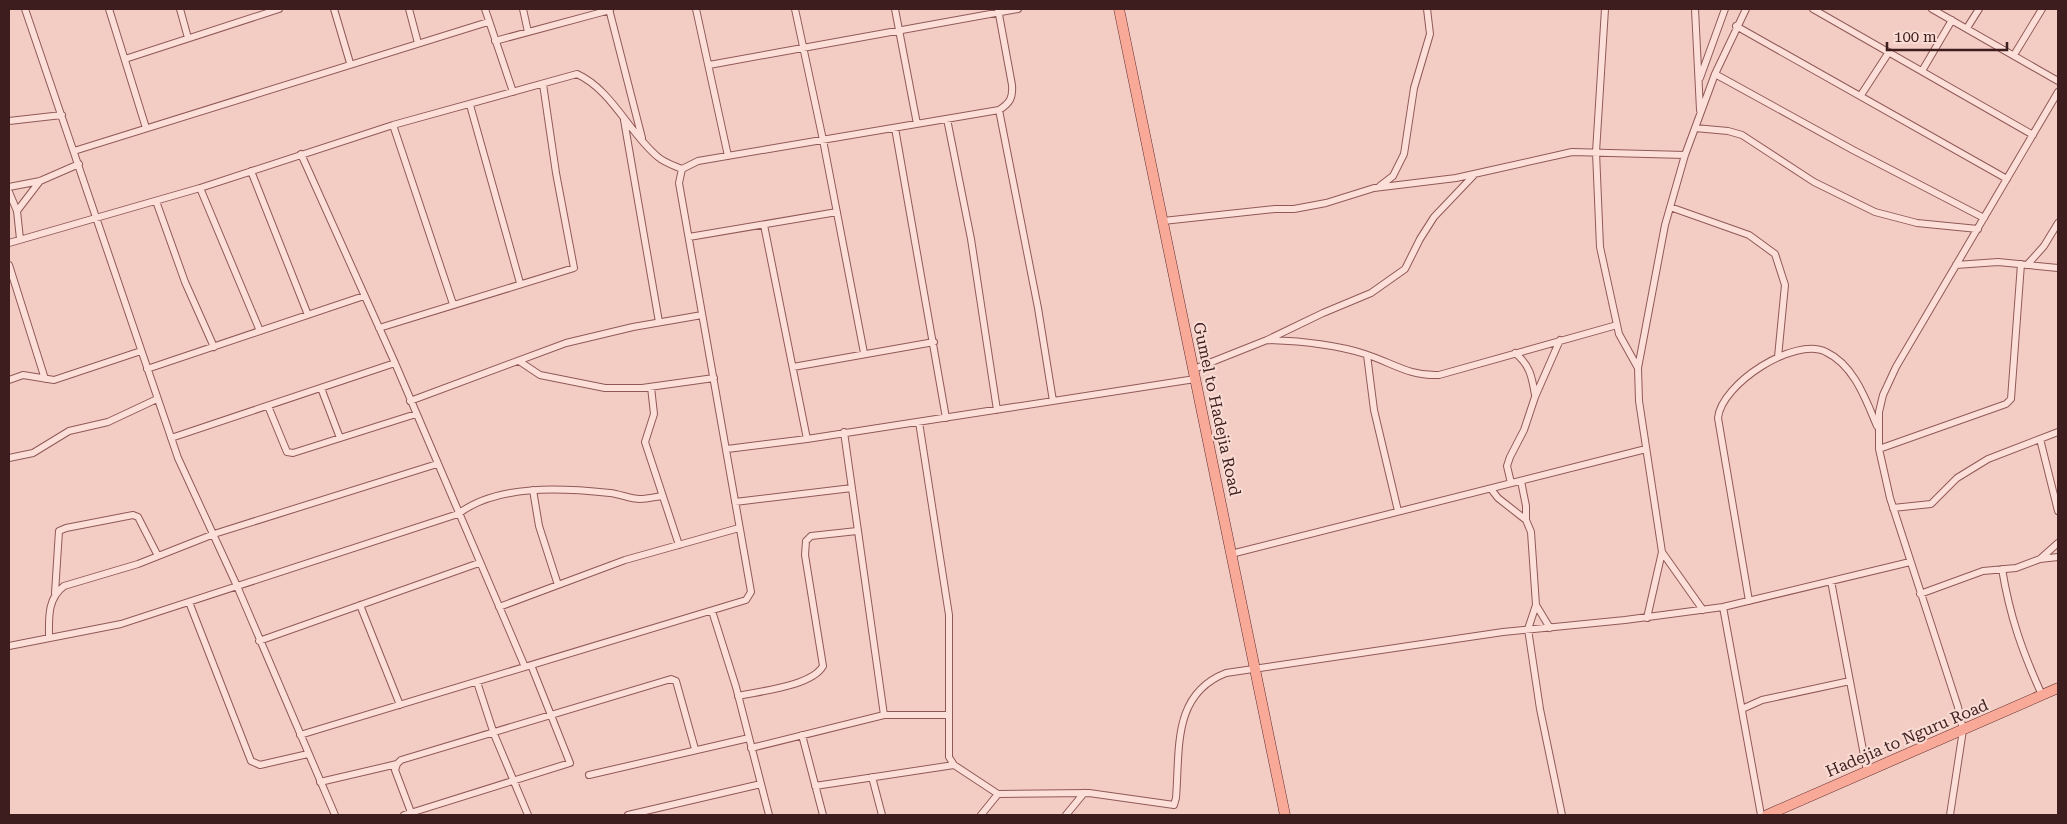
<svg xmlns="http://www.w3.org/2000/svg" width="2067" height="824" viewBox="0 0 2067 824" font-family="'Roboto Serif',serif">
	<rect width="100%" height="100%" fill="#f3cdc4"/>
	<g fill="none" stroke-linecap="round" stroke-linejoin="round">
		<defs>
			<path id="minor" d="M25,9l153,449 59,128 98,229
				M109,9l37,119
				M180,9l8,29
				M334,9l16,54
				M409,9l9,34
				M485,9l28,83
				M523,9l5,23
				M609,9l33,129
				M696,9l32,147
				M795,9l28,131 41,213
				M895,9l22,115
				M1605,9l-9,143 4,95 19,87 19,34
				M1695,9l5,101
				M1813,9l220,126
				M1932,9l126,72
				M1736,26l271,153
				M1967,28l12,-19
				M495,41l115,-31
				M2014,55l28,-46
				M125,59l154,-50
				M709,65l309,-56
				M1922,71l30,-51
				M1715,74l138,76 131,68
				M1700,78l25,-69
				M1861,95l28,-43
				M470,105l50,178
				M999,110l39,198 15,93
				M947,119l24,120 26,171
				M624,120l35,202
				M9,121l53,-6
				M393,125l60,179
				M895,128l51,290
				M1695,128l33,3 14,4 72,47 61,30 42,11 61,6
				M74,151l414,-129
				M301,154l94,209 130,304
				M251,171l57,144
				M1380,186l13,-10 11,-22 10,-66 16,-54 -3,-25
				M9,187l31,-6 39,-17
				M200,188l60,143
				M9,192l8,19 3,28
				M156,201l29,81 29,65
				M1670,207l79,28 26,19 10,31 -7,72
				M17,211l23,-30
				M1163,221l112,-12h19l32,-6 48,-15 82,-10 116,-26 113,3
				M764,225l43,214
				M689,237l148,-25
				M9,243l191,-55 193,-63 184,-51c35,16 52,59 81,83 7,6 17,9 24,12
				M9,265l36,114
				M1956,265l42,-3 60,6
				M2027,265l17,-19 14,-23
				M379,328l195,-60 -18,-95 -13,-89
				M1267,340c34,1 66,4 98,14 28,9 43,22 74,21l178,-50
				M1515,353c15,12 17,24 20,42
				M1367,355l7,55 24,101
				M519,361l21,14 65,13h37l72,-10
				M793,367l141,-25
				M147,369l217,-73
				M1194,369l73,-29 56,-27 48,-20 34,-24 15,-30 14,-22 40,-42
				M9,380l14,-5 31,5 87,-29
				M651,387l3,27 -9,28 34,103
				M321,388l19,50
				M410,401l156,-58 67,-16 69,-12
				M268,406l19,46 6,1 123,-39
				M919,422l30,193v142l5,8 44,29 91,-1 85,12 2,-7c4,-49 -4,-104 50,-125l277,-41 122,-12 98,-13 187,-45
				M844,432l40,283
				M171,438l224,-75
				M2040,439l18,72
				M727,449l80,-10 388,-60
				M1879,449l127,-45 5,-5 10,-135
				M9,458l24,-5 36,-22 39,-9 49,-23
				M1521,481l5,25v14l5,12 5,73 -8,24 12,80 22,106
				M1511,483l-4,-17 3,-9 14,-27 11,-33 25,-57
				M1491,489l7,9 28,22
				M533,490l6,36 19,59
				M735,502l117,-14
				M1893,508l38,-4 26,-26 31,-19 70,-27
				M1662,552l41,58
				M1231,554l415,-105
				M2040,559l18,-2
				M2002,569c8,48 20,82 40,126
				M1831,581l36,190
				M55,593l4,-62 7,-3 67,-13 5,2 20,39
				M1920,594l63,-23 33,-3 24,-9 18,-16
				M1749,601l-31,-183c3,-34 77,-82 108,-66 28,13 40,48 51,74
				M189,602l62,159 9,4 48,-11
				M360,605l40,100
				M1536,605l14,23
				M499,607l126,-47 114,-32
				M1723,607l38,208
				M712,611l24,76 33,128
				M1647,618l15,-66 -23,-151 -1,-33 27,-143 20,-70 30,-81 31,-65
				M49,638c0,-20 -2,-39 15,-52l74,-22 76,-30 223,-70
				M259,641l220,-78
				M9,646l112,-22 337,-110c39,-30 104,-26 152,-21 10,1 20,6 30,6 7,0 15,-2 22,-3
				M477,682l17,52 34,81
				M738,696c22,-5 74,-10 85,-30l-18,-111 1,-14 5,-5 46,-5
				M1742,709l20,-9 88,-19
				M300,735l446,-135 5,-8 -1,-6 -71,-403 3,-14 16,-8 301,-51c11,-7 14,-12 13,-25l-14,-76
				M802,735l21,80
				M751,748l133,-33h64
				M397,764l-2,6 17,45
				M589,775l160,-37
				M872,777l10,38
				M320,782l77,-18 4,-4 270,-81 5,2 19,68
				M815,786l139,-21
				M404,815l166,-52 -39,-98
				M628,815l133,-31
				M981,815l17,-21
				M1066,815l18,-22
				M1950,815l13,-85 -5,-23 -68,-209 -11,-49v-37l4,-17 13,-28 162,-275"/>
			<path id="primary" d="M1119,9l166,806
				M1767,815l291,-127"/>
		</defs>
		<use href="#minor" stroke="#905958" stroke-width="8"/>
		<use href="#primary" stroke="#5d2c2e" stroke-width="11"/>
		<use href="#minor" stroke="#fcdfd8" stroke-width="6"/>
		<use href="#primary" stroke="#f9a998" stroke-width="10"/>
	</g>
	<g text-anchor="middle" dominant-baseline="central" stroke-width="4" stroke-linejoin="round" paint-order="stroke">
		<g font-size="16" fill="#3e1d1e" stroke="#f9dcd4">
			<text transform="translate(1217 409) rotate(78)">Gumel to Hadejia Road</text>
			<text transform="translate(1907 738) rotate(-23)">Hadejia to Nguru Road</text>
		</g>
	</g>
	<rect width="2067" height="824" fill="none" stroke="#3e1d1e" stroke-width="20"/>
	<path d="M1887 42v8h120v-8" fill="none" stroke="#3e1d1e" stroke-width="2.5"/>
	<text x="1894" y="42" font-size="15" fill="#3e1d1e" stroke="#f9dcd4" stroke-width="4" paint-order="stroke">100 m</text>
</svg>
